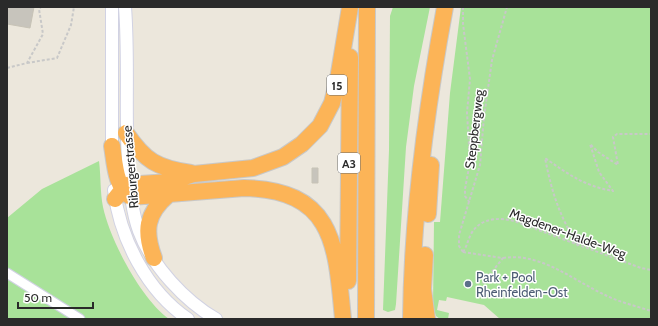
<svg xmlns="http://www.w3.org/2000/svg" width="658" height="326" viewBox="0 0 658 326" font-family="Cabin,sans-serif">
	<rect width="100%" height="100%" fill="#ece7dc"/>
	<path fill="#a8e299" d="M393,7h37l-16,79 -8,61 -10,157 -1,6 -7,2 -5,-2 6,-160 1,-134z
		M461,7h190v312h-151l-16,-14 -37,-8 -1,4 -7,-1 -2,10 12,3 -1,6h-8l-4,-3 -3,-9 1,-85h6l10,-129z
		M99,161c2,15 1,31 4,46 7,33 38,92 66,112h-162v-101l35,-29z"/>
	<path fill="#c7c4bc" stroke="#c7c3b6" d="M7,7h27l-4,21 -23,-4z
		M312,168h6v15h-6z"/>
	<g fill="none" stroke-linecap="round" stroke-linejoin="round">
		<defs>
			<path id="minor" d="M7,273l73,46"/>
			<path id="secondary" d="M112,7v147
				M125,7c4,52 0,104 3,155 2,24 3,47 11,69 13,35 46,70 77,88
				M114,190c6,49 33,101 74,129"/>
			<path id="motorway" d="M126,133c19,28 31,35 65,40
				M112,146c3,17 3,41 19,51l113,-9c91,2 92,58 99,131
				M115,199l11,-14 43,-3 25,-8 59,-6 30,-11 19,-13 18,-18 12,-23 6,-24 12,-72
				M428,214l3,-49
				M425,255l-2,34 4,30
				M154,258c-10,-27 -8,-44 14,-63
				M348,281l2,-224
				M366,319l1,-312
				M411,319c1,-105 15,-209 34,-312"/>
		</defs>
		<use href="#minor" stroke="#d1d2e3" stroke-width="11"/>
		<use href="#secondary" stroke="#d1d2e3" stroke-width="14"/>
		<use href="#motorway" stroke="#c8c8c8" stroke-width="18"/>
		<path stroke="#c8c8c8" stroke-width="2" stroke-dasharray="3 2" stroke-linecap="butt" d="M463,7v17l7,55 -3,34 3,49 -5,27v7l5,7
			M27,63l30,-5 14,-33 3,-18
			M7,68l20,-5 16,-29 -4,-25 2,-2
			M578,246c-19,-31 -26,-53 -33,-88 23,16 39,28 68,33l-14,-19 -9,-28 8,8 20,13 -5,-28 4,-3h34
			M463,252l-4,-6v-11l21,-70 4,-48 8,-57 15,-53
			M463,252c4,-6 5,-12 8,-18 9,-16 27,-17 43,-13l127,47 10,2
			M463,252l40,6 -21,26
			M503,258c37,-6 70,22 102,37 14,7 31,11 46,16"/>
		<use href="#minor" stroke="#fff" stroke-width="9"/>
		<use href="#secondary" stroke="#fff" stroke-width="12"/>
		<use href="#motorway" stroke="#fcb457" stroke-width="16"/>
	</g>
	<circle fill="#5c6f8a" stroke="#fff" stroke-width="1.5" cx="468" cy="284" r="4"/>
	<g text-anchor="middle" dominant-baseline="central" stroke-width="3" stroke-linejoin="round" paint-order="stroke">
		<g fill="#fff" stroke="#6a6a6a" stroke-width="1">
			<rect x="327" y="75" width="20" height="20" rx="3"/>
			<rect x="338" y="153" width="22" height="20" rx="3"/>
		</g>
		<g font-size="12" font-weight="bold" fill="#2a2a2a">
			<text x="337" y="85">15</text>
			<text x="349" y="163">A3</text>
		</g>
		<g font-size="13" fill="#2a2a2a" stroke="#fff">
			<text transform="translate(474 129) rotate(-83)">Steppbergweg</text>
			<text transform="translate(130 167) rotate(-95)">Riburgerstrasse</text>
			<text transform="translate(568 233) rotate(20)">Magdener-Halde-Weg</text>
		</g>
		<g font-size="13" fill="#4e5e75" stroke="#fff" text-anchor="start">
			<text x="476" y="277">Park + Pool<tspan x="476" dy="15">Rheinfelden-Ost</tspan></text>
		</g>
	</g>
	<rect width="658" height="326" fill="none" stroke="#2a2a2a" stroke-width="16"/>
	<path d="M18 302v6h75v-6" fill="none" stroke="#2a2a2a" stroke-width="2"/>
	<text x="24" y="302" font-size="12" fill="#2a2a2a" stroke="#ffffff" stroke-width="3" paint-order="stroke">50 m</text>
</svg>
